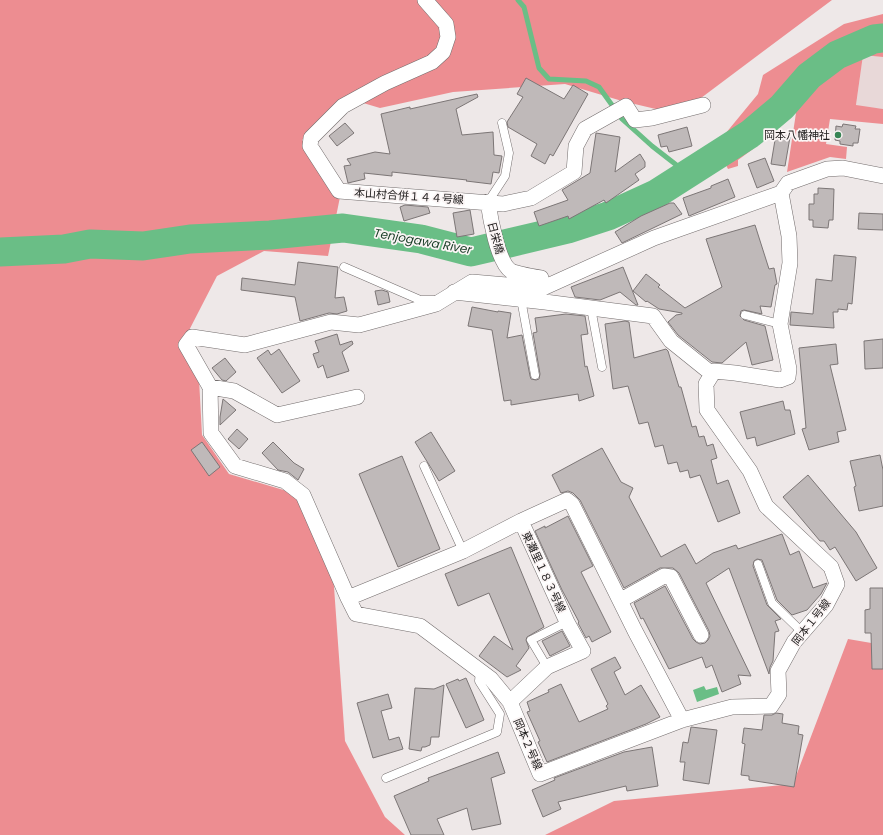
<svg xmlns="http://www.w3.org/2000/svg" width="883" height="835" viewBox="0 0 883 835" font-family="Poppins,'Noto Sans JP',sans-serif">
	<rect width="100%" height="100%" fill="#eee8e8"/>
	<path fill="#e8d8d8" d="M863,54l20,3v52l-27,-3z"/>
	<path fill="#ed8d91" d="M0,0h832l-131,98 -41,12 -38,-9 -57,-17 -112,8 -73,16 -37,-11 -41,43 38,57 -12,59 -64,-5 -47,25 -35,68 17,35 3,56 27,39 68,20 36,79 12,168 40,76 20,18h-405z
		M883,14v43l-20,-2 -7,50 27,4v15l-53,-5 -4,25 21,3 -1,12 -16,-2 -43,15 9,-59 -38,21 -5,15 -15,11v6l-10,3 -12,-24 42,-51 5,-19 81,-51z
		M848,639l35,6v190h-338l69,-34 179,-17z"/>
	<path fill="#6abe86" d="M704,686l2,4 11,-3 2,7 -22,8 -4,-12z"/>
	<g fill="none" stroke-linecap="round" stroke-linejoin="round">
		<path stroke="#6abe86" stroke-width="5" d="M518,0l6,7 15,61 10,11 37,2 13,6 23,32 30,27 36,28"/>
		<path stroke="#6abe86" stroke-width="29" d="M0,252l64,-3 26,-5 53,2 47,-7 80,-4 73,-7 78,11 50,13 97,-23 40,-13 48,-22 94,-60 32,-27 27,-31 28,-21 37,-16 9,-1"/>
	</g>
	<path fill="#bfb9b9" stroke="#7c7676" d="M526,78l38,21 9,-14 15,9 -35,62 -3,-2 -5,10 -14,-8 6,-12 -29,-17 -1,-5 16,-25 -6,-3z
		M477,94l1,3 -22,12 6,26 31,-3 1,23 8,1 -3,17 -6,-1 -2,12 -25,-3 1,-1 -75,-8v4l-28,-3 1,6 -17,4 -4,-17 7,-1 -4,-6 28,-7 15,2 -9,-40 29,-7v2z
		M345,123l9,10 -17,13 -8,-10z
		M843,124l13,2 -1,3h5l-2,14h-5v3l-13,-2v-3l-5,-1 1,-14 6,1z
		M687,127l5,19 -23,6 -2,-6 -6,1 -3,-12z
		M596,133l24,4 -5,35 25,-18 5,8v5l-10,7 4,6 -33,23 -2,-3 -35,19 -1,-3 -29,10 -5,-14 34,-12 -6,-10 28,-17z
		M776,134l14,3 -5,29 -14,-2z
		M765,158l9,23 -17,7 -9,-24z
		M728,179l7,18 -46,19 -6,-18 28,-10v-2z
		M818,188l16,1 -1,31h-4l-1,8 -15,-1v-7h-4v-16h5v-10h4z
		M670,203h4l8,11 -60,29 -7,-11 26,-16z
		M405,205l23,2 2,6 -26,8 -4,-14z
		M470,210l4,24 -17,3 -4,-24z
		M859,213l24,1v16l-25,-1z
		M755,225l14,44 5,-1 3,16 -2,1 -4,22 -11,-1 2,8 -18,-4 -3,1 -1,5 4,4 21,6 8,34 -21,5 -6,-23 -24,21 -10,-1 -34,-27 -10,-13 8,-7 6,-1v-1l-23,-4 -12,-8 -1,1 -13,-11 13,-17 14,11 -2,2 27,21 37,-21 -16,-48z
		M834,255l22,2 -4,47 -4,-1 -1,7 -9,-1v3h-5l1,16 -44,-3 1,-13 22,2 3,-35 16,2z
		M298,262l40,5 -3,31 9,-1 3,14 -10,3 -8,-1 -29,8 -5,-24 -54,-7 1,-12 53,7z
		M623,267l15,38h-2l-16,-13 -20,8 -25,-3 -4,-10z
		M382,290l6,2 2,10 -12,3 -3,-14z
		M472,307l26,5v-1l13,2 -4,25 15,-3 8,41 1,3 5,1 3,-1 1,-5 -7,-41 4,-1 -2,-14 31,-4 19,2 3,18 -7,1 4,32 2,-1 7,30 -15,5 -1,-7 -67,11v-5l-7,1 -12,-71 -24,-4z
		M625,321l4,1 5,36 32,-9 2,2 11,36h2l11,40 4,-1 3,11 5,-1 3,10 6,-2 4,14 -6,2 6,24 11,-4 12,33 -22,9 -18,-47 -10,3 -2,-8 -8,2 -3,-10 -9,2 -5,-19 -8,2 -7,-25 -9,2 -11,-38 -15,3 -8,-65z
		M337,334l3,11 12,-4 1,3 -11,8 7,19 -22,7 -4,-13 -5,3 -5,-14 6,-2 -4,-11z
		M883,339v29l-18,1 -1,-28z
		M836,344l2,20 -8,1 16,65 -9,2 2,10 -30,8 -7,-21 4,-1 -7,-80z
		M279,349l21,32 -18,12 -25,-35 11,-8 3,5z
		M225,358l11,14 -10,9 -4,-1 -10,-12z
		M223,399l13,11 -16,15v-8z
		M783,401l2,9h5l5,24 -38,12 -2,-9 -8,2 -7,-27z
		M237,429l11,10 -9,10 -11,-10z
		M431,432l24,39 -16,10 -24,-39z
		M202,442l18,25 -11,9 -18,-26z
		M273,442l21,21 10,6 -6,11 -10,-8 -10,-2 -16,-17z
		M602,448l19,34 12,6 -4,9 32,60 24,-13 11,20 17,-11 23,-8 2,4 44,-15 8,21 9,-4 14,37 14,-5 -6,11 -14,16 -15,5 -15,-15 -15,-40 -5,-1 -3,2 -1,5 14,39 14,14 -6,2 4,10 -4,1 -2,29 -3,6 -1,7 -40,-106 -23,15 45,93 -13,-1 3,9 -19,8 -10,-27 -6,3 -4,-11 -33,12 -26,-51 -2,1 -7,-16 31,-17 28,53 3,3 4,2 5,-1 3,-3 2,-4 -1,-5 -30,-58 -6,-5h-13l-36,20 -44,-88 -7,-7 -5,-2 -7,2 -9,-18z
		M880,455l3,15v36l-24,5 -5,-24 2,-1 -6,-25z
		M402,456l38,93 -42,18 -39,-93z
		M808,475l48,57 21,36 -21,13 -21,-34 -5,3 -6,-9h-4l-37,-44z
		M568,516l25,50 -12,6 30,60 -19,10 -3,-6 -3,2 -8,-15 1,-1 -17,-32 -27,-59 10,-5v2z
		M511,547l33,80 -17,10 -1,3 3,8 -13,18 5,4 -14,7 -28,-21 15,-20 19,14 -24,-57 -31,13 -13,-32z
		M870,588h13v81h-11l-1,-36h-6v-23l5,-1z
		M562,631l8,15 -20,10 -8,-15z
		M615,657l6,11 -7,4 11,23 16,-10 19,32 -14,7 -99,38 -9,-20 2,-1 -13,-29 3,-1 -3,-9 22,-10 -1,-2 13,-6 18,38 29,-13 -2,-3 2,-2 -17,-35z
		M466,678l18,42 -18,8 -20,-44 12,-5 1,2z
		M444,685l-5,52h-8l-1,8 -5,2h-3l-1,4 -12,-2 6,-61 19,1z
		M388,694l4,14 -11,3 8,29 10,-3 4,12 -30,9 -16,-55z
		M776,713l7,1 -1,9 17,3 -1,8 5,1 -9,52 -45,-7v-4l-8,-1 4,-31 -3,-1 2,-15 18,2 2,-15h8z
		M691,727l26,3 -8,54 -26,-4 2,-18h-5l3,-20 5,1z
		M652,747l6,39 -31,5 -1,-5 -68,16 3,7 -18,8 -11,-27 23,-10 -1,-2 70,-26z
		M498,752l7,21 -14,5 10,46 -29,6 -5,-22 -30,11 7,16h-33l-17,-39 35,-15 -1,-3z"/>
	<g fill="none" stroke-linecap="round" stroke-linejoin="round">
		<defs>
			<path id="service" d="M488,202l17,-26 4,-23 -7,-30
				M344,267l76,33h15
				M521,299l14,76
				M591,308l11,59
				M745,315l35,9
				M424,466l39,85
				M758,564l14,39 30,29
				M547,667l-16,-27 36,-18
				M386,778l111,-46 3,-18 -21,-33 1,-10"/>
			<path id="minor" d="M425,0l21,24 2,13 -5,15 -11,10 -47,21 -42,23 -32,32 -1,8 29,45 164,13 28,-6 43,-26 2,-26 9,-17 41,-23 9,14 17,-2 51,-13
				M781,193l7,-10 39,-14 16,-1 40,8
				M488,202c2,15 10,61 23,69 6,3 24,6 30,7l2,10 111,-50 127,-45
				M543,288l-71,-6 -36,22 -77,21 -28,-3 -86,23 -53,-8 -6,8 24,42 1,46 24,33 50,15 18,14 45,103 8,16 64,12 71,53 19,23 30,72 142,-54 50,-13 39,-1 8,-12 -1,-23 16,-29 32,-37 11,-21 -6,-17 -65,-61 -16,-35 -43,-61 -1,-26 8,-13 21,2 45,7 8,-3 1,-8 -9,-45 10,-61 -1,-27 -8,-43
				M454,292l91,10 108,14 18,25 41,33
				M210,387l24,4 43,24 80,-18
				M348,598l115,-47 58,-30 46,-21 5,4 63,127 47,89
				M621,600l43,-24 7,1 30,58
				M510,702l37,-35 36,-16 -16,-29 -46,-101"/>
		</defs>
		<use href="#service" stroke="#736d6d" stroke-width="9"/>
		<use href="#minor" stroke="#736d6d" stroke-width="16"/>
		<use href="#service" stroke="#fff" stroke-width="8"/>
		<use href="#minor" stroke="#fff" stroke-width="15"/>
	</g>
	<circle fill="#378454" stroke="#fbf5f5" stroke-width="1.5" cx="838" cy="135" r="4"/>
	<g text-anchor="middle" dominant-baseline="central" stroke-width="3.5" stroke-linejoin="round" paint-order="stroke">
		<g font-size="11" fill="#232020" stroke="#fbf5f5" text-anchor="end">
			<text x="830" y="135">岡本八幡神社</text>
		</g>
		<g font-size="11" fill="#232020" stroke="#fbf5f5">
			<text transform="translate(409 196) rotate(4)">本山村合併１４４号線</text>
			<text transform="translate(496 238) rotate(75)">日栄橋</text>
			<text transform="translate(544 572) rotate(65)">東灘里１８３号線</text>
			<text transform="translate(811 622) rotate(-52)">岡本１号線</text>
			<text transform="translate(528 744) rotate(66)">岡本２号線</text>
		</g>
		<g font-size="12" font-style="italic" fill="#183c25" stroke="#fbf5f5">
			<text transform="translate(423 241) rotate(10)">Tenjogawa River</text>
		</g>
	</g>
</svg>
